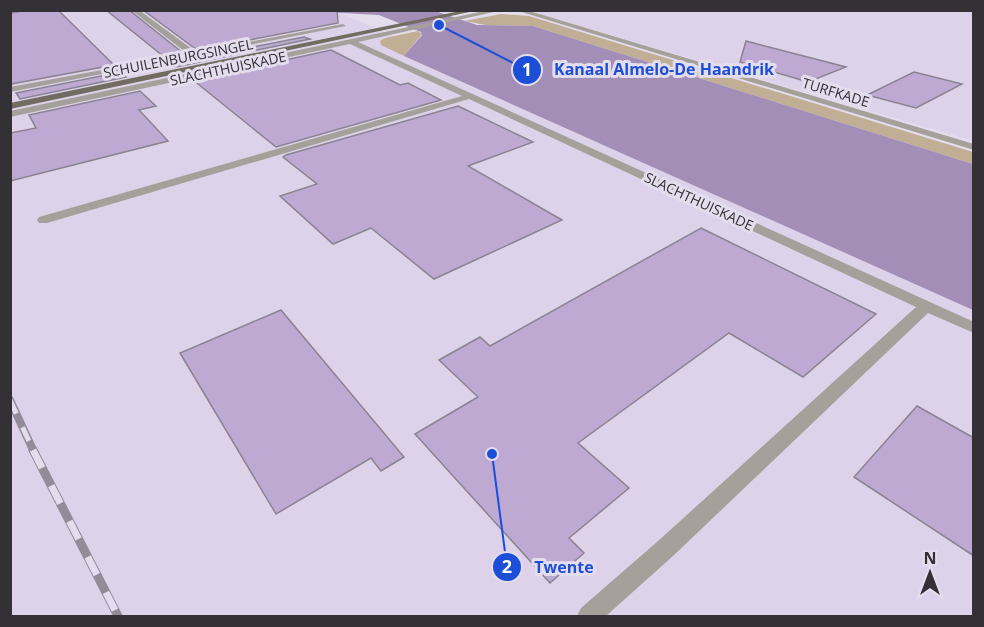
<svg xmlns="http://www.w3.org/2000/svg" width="984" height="627" viewBox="0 0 984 627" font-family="'Open Sans',sans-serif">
	<rect width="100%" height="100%" fill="#e4dded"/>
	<path fill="#ddd2e9" d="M10,11h326l637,280v325h-962z
		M539,11h434v130l-434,-127z"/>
	<path fill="#c0ae95" d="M501,14l28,2 444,136v12l-440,-138 -47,-1 -22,-4z
		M418,31l4,3 -18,22 -23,-11 -1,-4 5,-3z"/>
	<path fill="#a28eb7" d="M306,11h129l42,14 56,1 440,138v146l-569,-254 18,-21 -1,-3 -42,-17z"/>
	<path fill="#bea9d3" stroke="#8a8391" stroke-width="1.5" d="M29,10h29l56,55 -103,19 -1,-71z
		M106,10h23l54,43 -20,3z
		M143,10h194l1,13 -141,27z
		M304,37l6,2 -134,28 -5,-4z
		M746,41l100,26 -38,15 -68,-20z
		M331,50l69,35 8,-2 33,17 -165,47 -83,-67z
		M121,72l5,5 -106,22 -4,-6z
		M914,72l48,12 -46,24 -49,-13z
		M140,91l16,15 -17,4 29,31 -158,40v-48l26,-5 -7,-13z
		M458,106l75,36 -65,24 94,54 -128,59 -63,-51 -38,16 -53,-48 37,-12 -34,-27 3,-2z
		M701,228l175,86 -73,63 -74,-44 -151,110 51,45 -60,50 15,15 -34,30 -135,-149 63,-37 -39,-37 41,-23 10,9z
		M281,310l123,147 -23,14 -10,-13 -95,56 -96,-161z
		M917,406l57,32v118l-120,-79z"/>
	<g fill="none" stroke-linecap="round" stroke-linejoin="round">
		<path fill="#a5a09a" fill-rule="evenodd" d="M131,10h8l57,42 147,-28 3,2 -336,66v-5l178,-33z
			M489,10h14l-145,32 616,280v11l-46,-20 -255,243 -67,60h-29l4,-8 76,-66 259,-235 -447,-208 -422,124h-8l-2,-3 2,-3 423,-121 -112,-52 -340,73v-6z
			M515,10h11l448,134v6z"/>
		<path fill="#736b60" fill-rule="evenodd" d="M465,10h14l-469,99v-6z"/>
		<defs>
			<path id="rail-far1" d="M10,400l24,52"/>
			<path id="rail" d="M33,450l85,166"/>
		</defs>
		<use href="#rail-far1" stroke="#918c97" stroke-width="8"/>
		<use href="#rail" stroke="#918c97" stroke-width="9"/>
		<use href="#rail-far1" stroke="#e4dded" stroke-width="5" stroke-dasharray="15" stroke-linecap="butt"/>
		<use href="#rail" stroke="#e4dded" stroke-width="7" stroke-dasharray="20" stroke-linecap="butt"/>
	</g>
	<g text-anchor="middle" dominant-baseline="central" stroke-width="6" stroke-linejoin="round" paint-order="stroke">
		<g font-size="14" fill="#333036" stroke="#e4dded">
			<text transform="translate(178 58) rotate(-11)">SCHUILENBURGSINGEL</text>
			<text transform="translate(228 68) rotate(-12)">SLACHTHUISKADE</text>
			<text transform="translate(836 92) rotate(17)">TURFKADE</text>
			<text transform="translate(699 201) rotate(25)">SLACHTHUISKADE</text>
		</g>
	</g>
	<path fill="none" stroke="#1d4ed8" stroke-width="2" d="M439 25L527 70M492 454L507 567"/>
	<g fill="#1d4ed8" stroke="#e4dded" stroke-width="2">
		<circle cx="439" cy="25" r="6"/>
		<circle cx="492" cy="454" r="6"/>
		<circle cx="527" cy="70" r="15"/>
		<circle cx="507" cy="567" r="15"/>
	</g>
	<g font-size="18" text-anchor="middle" font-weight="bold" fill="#fff">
		<text x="527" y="76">1</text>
		<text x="507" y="573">2</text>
	</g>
	<g font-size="16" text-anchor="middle" font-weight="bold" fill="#1d4ed8" stroke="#e4dded" stroke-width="6" stroke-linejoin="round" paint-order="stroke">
		<text x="664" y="75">Kanaal Almelo-De Haandrik</text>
		<text x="564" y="573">Twente</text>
	</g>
	<rect width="984" height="627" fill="none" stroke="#333036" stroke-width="24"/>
	<g transform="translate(930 573)" stroke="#e4dded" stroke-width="4.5" paint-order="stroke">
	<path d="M0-4.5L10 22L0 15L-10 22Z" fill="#333036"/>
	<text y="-9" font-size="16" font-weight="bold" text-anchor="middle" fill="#333036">N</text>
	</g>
</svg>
